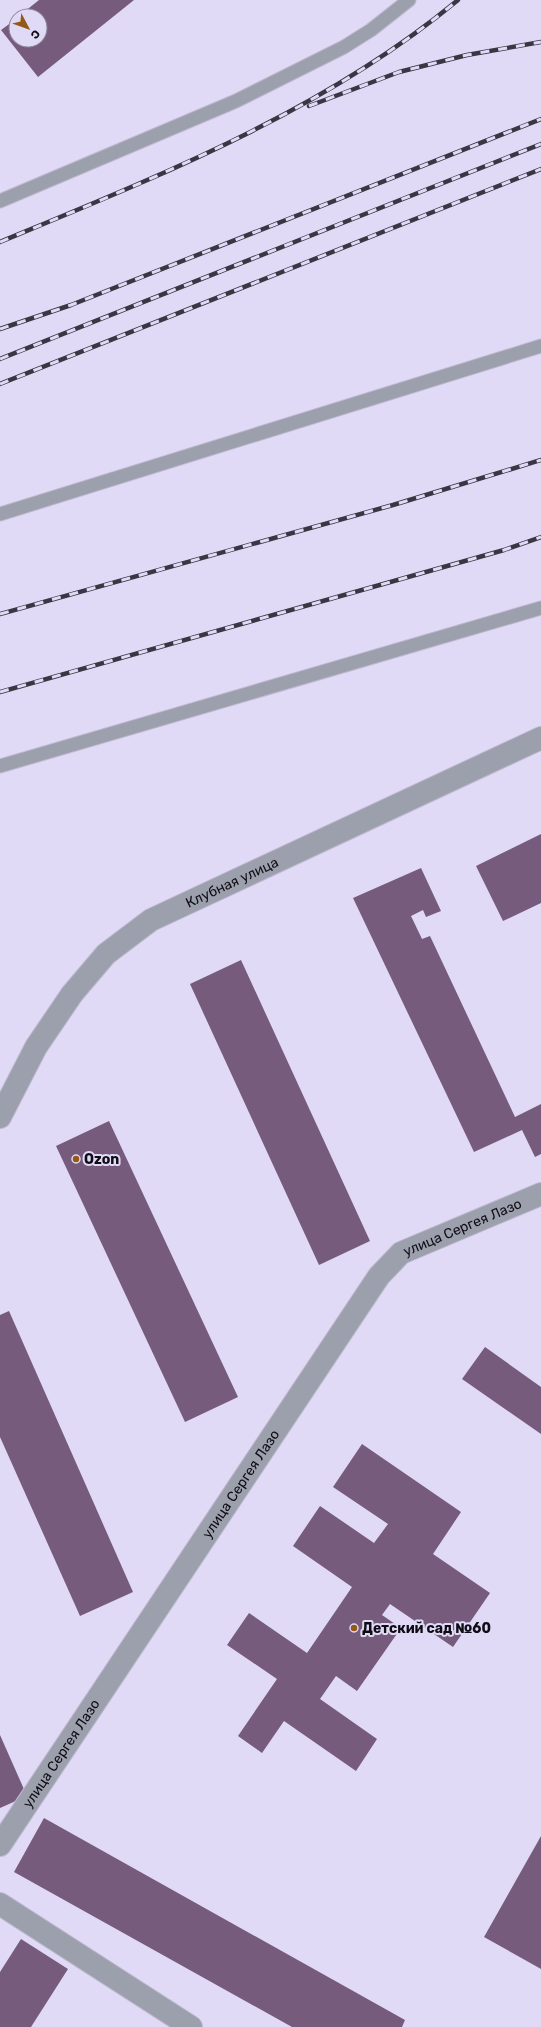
<svg xmlns="http://www.w3.org/2000/svg" width="541" height="2027" viewBox="0 0 541 2027" font-family="Rubik,sans-serif">
	<rect width="100%" height="100%" fill="#e0daf6"/>
	<path fill="#765b7c" d="M39,0h95l-96,77 -37,-47 15,-11v21h24v-24h-21z
		M541,834v69l-38,18 -27,-55z
		M421,868l20,43 -15,6 -3,-7 -12,6 11,23 8,-3 85,181 26,-13v50l-6,3 -13,-27 -48,22 -121,-254z
		M241,960l129,281 -51,24 -129,-281z
		M109,1121l129,276 -53,25 -129,-276z
		M9,1311l124,281 -53,24 -80,-179v-122z
		M485,1347l56,40v47l-79,-55z
		M362,1444l99,68 -28,42 57,39 -37,54 -63,-43 -8,11 19,13 -44,63 -21,-15 -16,23 57,40 -21,32 -72,-50 -22,32 -24,-17 39,-57 -50,-34 22,-32 58,40 45,-66 -59,-41 27,-40 54,37 14,-19 -55,-37z
		M0,1735l27,61 -27,12z
		M44,1818l361,202 -3,7h-110l-278,-155z
		M541,1836v133l-57,-32z
		M21,1939l47,30 -37,58h-31v-55z"/>
	<g fill="none" stroke-linecap="round" stroke-linejoin="round">
		<defs>
			<path id="service" d="M0,201l236,-100 108,-54 27,-17 38,-30
				M0,514l541,-168
				M0,766l541,-158"/>
			<g id="minor">
				<path id="s1" d="M0,1117l36,-70 36,-53 34,-40 45,-34 390,-182"/>
				<path id="s2" d="M0,1845l379,-569 22,-23 140,-59"/>
				<path d="M0,1904l191,123"/>
			</g>
		</defs>
		<use href="#service" stroke="#bfb9d2" stroke-width="15"/>
		<use href="#minor" stroke="#bfb9d2" stroke-width="24"/>
		<use href="#service" stroke="#9ca0ac" stroke-width="13"/>
		<use href="#minor" stroke="#9ca0ac" stroke-width="22"/>
		<defs>
			<path id="rail" d="M309,106l90,-34 68,-17 74,-13
				M0,242c159,-66 324,-131 458,-242
				M0,329l71,-24 470,-186
				M0,359l541,-215
				M0,384l541,-215
				M0,614l393,-109 148,-45
				M0,692l504,-142 37,-13"/>
		</defs>
		<use href="#rail" stroke="#3a3643" stroke-width="4.5"/>
		<use href="#rail" stroke="#e0daf6" stroke-width="3" stroke-dasharray="9" stroke-linecap="butt"/>
	</g>
	<g fill="#935916" stroke="#e0daf6" stroke-width="1.5">
		<circle cx="76" cy="1159" r="4"/>
		<circle cx="354" cy="1628" r="4"/>
	</g>
	<g text-anchor="middle" dominant-baseline="central" stroke-width="4" stroke-linejoin="round" paint-order="stroke">
		<g font-size="14" fill="#0f0c15" stroke="#e0daf6">
			<text stroke="none"><textPath href="#s1" startOffset="341">Клубная улица</textPath></text>
			<text stroke="none"><textPath href="#s2" startOffset="782">улица Сергея Лазо</textPath></text>
			<text stroke="none"><textPath href="#s2" startOffset="434">улица Сергея Лазо</textPath></text>
			<text stroke="none"><textPath href="#s2" startOffset="110">улица Сергея Лазо</textPath></text>
		</g>
		<g font-size="14" font-weight="bold" fill="#0f0c15" stroke="#e0daf6" text-anchor="start">
			<text x="84" y="1159">Ozon</text>
			<text x="362" y="1628">Детский сад №60</text>
		</g>
	</g>
	<g transform="translate(28 28) rotate(131)"><circle r="19" fill="#e0daf6" stroke="#8c889c"/>
	<path d="M0-3L7 15L0 10L-7 15Z" fill="#935916"/>
	<text y="-6" font-size="11" font-weight="bold" text-anchor="middle" fill="#0f0c15">С</text>
	</g>
</svg>
